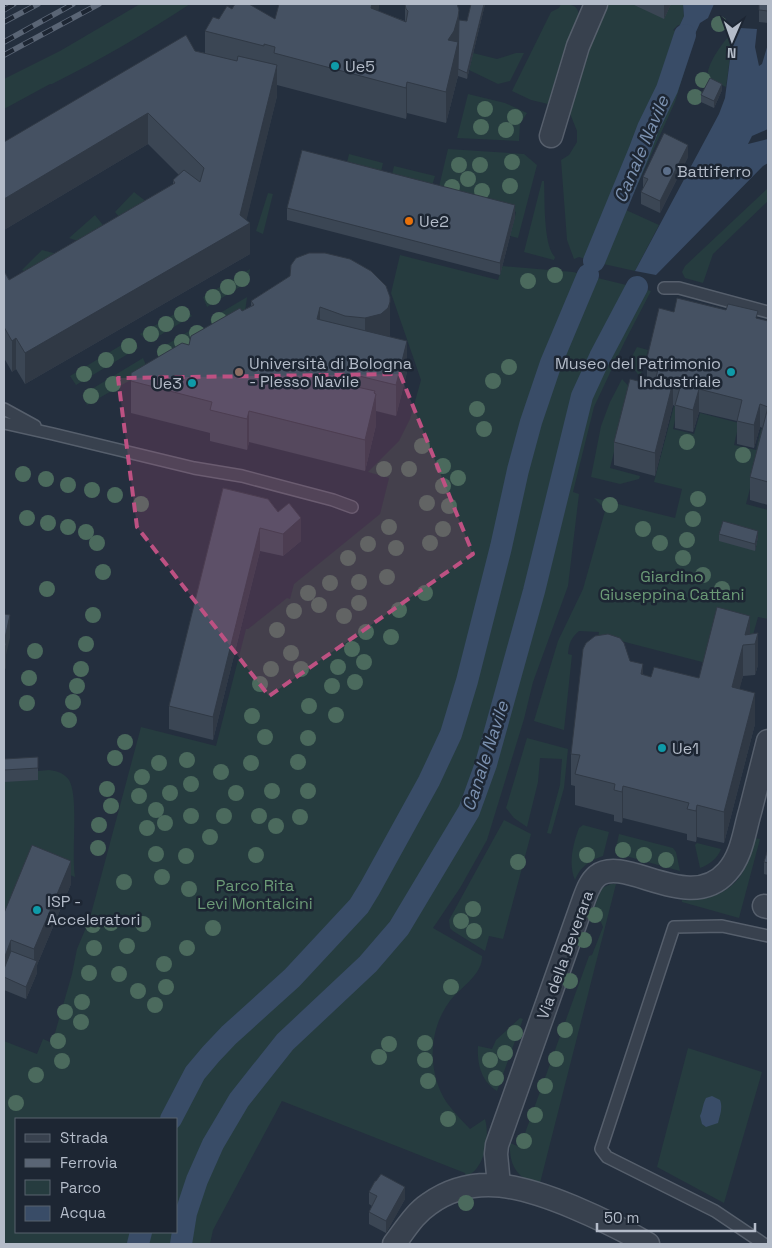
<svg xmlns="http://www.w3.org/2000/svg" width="772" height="1248" viewBox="0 0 772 1248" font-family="'Space Grotesk',sans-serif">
	<rect width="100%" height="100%" fill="#242f3e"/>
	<path fill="#263c3f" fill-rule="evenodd" d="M140,4h50c-44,29 -90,56 -138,80h-2l-46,25v-30l56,-28z
		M561,4c6,0 15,0 17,7 2,7 -5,16 -7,22 -10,23 -16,48 -23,71l-17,-4 -19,-9 39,-79 8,-4z
		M608,4h75l1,12 -4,9h-2l-5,5 6,2 -10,40 -7,13 -5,15 -8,7 -60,153 -10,-3 -5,2 -7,-19 -6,-80 8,-5 8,-13v-11l-8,-20 20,-61z
		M734,31l1,1 -2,4 -7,51 -18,-9c-3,-12 16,-38 26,-47z
		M691,38l3,1 -19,63 -49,108 33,15 -24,46 -36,-8 15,-31 11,-31 7,-10 17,-45 2,-12 16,-31c13,-11 11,-39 18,-55 1,-3 4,-7 6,-10z
		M473,53l24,6 19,-6h8l-14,28 -12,3 -29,-14z
		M468,94l37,9 22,10 -7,11 -1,17 -62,-3z
		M448,149l76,5 13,11 -19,73 -8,-2 6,-24 -78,-21z
		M349,154l34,9 -3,13 -34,-9z
		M394,166l41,10 -4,13 -40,-10z
		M542,181h2c1,17 -1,65 11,76l-1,3 -30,-8z
		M768,188v13l-55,53 -10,29 -18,-5 -3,-6 3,-6z
		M134,192l14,11 -26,17 -7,-8z
		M268,193l5,1 -10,40 -7,-3z
		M95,215l11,14 -22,14 -15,-5z
		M42,250l19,5 -31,20 -8,-5z
		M400,255l98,25 4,-14 71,6 78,19 -27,52 -30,64 -21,85 6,2 -11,92 -35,96 -9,37 -37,121 -27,48 -27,40 49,28c1,16 -18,30 -28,40 -26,29 -28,75 -7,107 7,9 15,18 23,26l15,-10c5,17 0,51 -19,57l-1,-3 -183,-72 -69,129 -3,14h-206v-203l33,13 6,-15 7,3 5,-9 17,-59 5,-25 8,-19 2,-1 54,-202 75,19 30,-117h2l39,-31 3,1 4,-15 86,-70 9,-36 -21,-6 31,-31 11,-22 11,-39 -30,-87zM16,1119h160v113h-160z
		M250,269l-2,13 -41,25 -4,-10z
		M247,297l-2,15 -32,19 -3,-12z
		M185,308l7,8 -43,26 -9,-8z
		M199,325l7,10 -42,25 -8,-9z
		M133,338l5,10 -62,37 -6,-9z
		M637,347l11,3 -8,27 -11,-15z
		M143,358l5,12 -61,35 -5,-10z
		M622,379l14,15 -9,5 -17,69 30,8 -1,3 -19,5 -29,-7 10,-51 9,-24z
		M674,406l4,1 -5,22 21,5 6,-21 39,10 -5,22 22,5 5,-21 4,1 -19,74 22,6v109l-10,-2 -7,25 -41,22 -85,-22 -27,-4 1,-6 -20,-1c-8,7 -10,12 -11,23l4,1 -8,75 -30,-9 24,-80 25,-52 22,-78v-2l-11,-11 81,20 7,-29 -28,-7z
		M527,738l41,11 -4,39 -13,46 -4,-1 13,-48 2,-26 -22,-1 -2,24 -11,45 -13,-9 -8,-10z
		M49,770c8,1 15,3 20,10 10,17 2,73 6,97l-43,-18 -28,61v-138l34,-11z
		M504,820l27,14 -28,105 -14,-3 -4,15 -32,-20 -3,-3 -1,-8z
		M583,825l26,7 -6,24c-13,4 -23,11 -28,24 -7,-16 -2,-36 4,-52z
		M619,834l54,14 3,4 4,19 -65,-18z
		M754,838l6,1 -21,79 -57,-16v-2c25,2 52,-8 63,-32 4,-9 6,-20 9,-30z
		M697,843l24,6c-3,9 -12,16 -21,19l-5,-23z
		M611,884h5l-77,303c-21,-10 -30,-19 -29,-44l10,4 69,-191 3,-1 11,-28 -2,-5 -11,-4 12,-30z
		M520,1018l3,1 -26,72c-16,-10 -20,-27 -19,-45l14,3 4,-9z
		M688,1048l74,24 -38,131 -67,-36z"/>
	<path fill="#394c67" d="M683,4h31l-6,14 -8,5 -5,11 -16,-7 5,-11z
		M740,28l17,1 -2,18 4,19 3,-2 6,-20v85l-16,7 -4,8 20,-5v24l-5,3 -107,109 -21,-4 84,-157 6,-16 8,-62z
		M712,1096l8,4c3,8 0,15 -2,23l-12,4 -4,-3 -2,-8c3,-6 2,-10 6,-18z"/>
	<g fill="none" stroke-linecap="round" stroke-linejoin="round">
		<path stroke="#394c67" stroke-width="22" d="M594,261l45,-109 9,-24 19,-39 18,-54
			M171,1119l24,-46 16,-19 18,-19 63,-57 67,-72 11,-18 59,-107 22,-47 16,-53 34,-134 17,-77 13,-48 20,-59 37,-88
			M138,1244l3,-12
			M181,1244l5,-31 11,-33 16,-36 26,-44 46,-58 83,-78 31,-36 70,-117 17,-47 48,-173 48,-195 18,-39 37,-70"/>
		<defs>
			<path id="lane" d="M664,288h15l89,24
				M4,409l31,17
				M4,423l49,11 141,34 48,8 91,24 19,7
				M764,1244l-49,-33 -108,-54 -6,-8 73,-222 48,-1 46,10"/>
			<path id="street" d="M551,136l27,-90 18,-42
				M764,906l4,1
				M499,1185l-3,-31 1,-9 87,-246c3,-8 6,-17 13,-23 28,-22 92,39 130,-4 15,-16 17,-40 23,-60 6,-24 12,-47 18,-71
				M394,1244c11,-14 20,-30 35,-40 46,-33 96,-17 144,3 26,11 51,23 75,37"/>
		</defs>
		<use href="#lane" stroke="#565f6c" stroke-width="14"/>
		<use href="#street" stroke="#565f6c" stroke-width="25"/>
		<use href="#lane" stroke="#38414e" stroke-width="11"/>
		<use href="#street" stroke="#38414e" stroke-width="22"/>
		<defs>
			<path id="rail" d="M4,10l10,-6
				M4,22l34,-18
				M4,42l69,-38
				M4,55l95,-51"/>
		</defs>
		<use href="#rail" stroke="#5a6575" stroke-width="5.5"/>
		<use href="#rail" stroke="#1d2633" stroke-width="4" stroke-dasharray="11" stroke-linecap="butt"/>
	</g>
	<g fill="#4b6a5d">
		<circle cx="719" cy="24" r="8"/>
		<circle cx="703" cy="80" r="8"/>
		<circle cx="695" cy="97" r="8"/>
		<circle cx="485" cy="109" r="8"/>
		<circle cx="515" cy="117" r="8"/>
		<circle cx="481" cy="127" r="8"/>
		<circle cx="506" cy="130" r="8"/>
		<circle cx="512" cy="162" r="8"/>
		<circle cx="459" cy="165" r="8"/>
		<circle cx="480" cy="165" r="8"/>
		<circle cx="468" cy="179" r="8"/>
		<circle cx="510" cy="186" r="8"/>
		<circle cx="452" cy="187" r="8"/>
		<circle cx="482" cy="191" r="8"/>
		<circle cx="555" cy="275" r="8"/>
		<circle cx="242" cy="279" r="8"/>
		<circle cx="528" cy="281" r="8"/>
		<circle cx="228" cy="287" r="8"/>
		<circle cx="213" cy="297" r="8"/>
		<circle cx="182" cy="314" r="8"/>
		<circle cx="219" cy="320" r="8"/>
		<circle cx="166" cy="324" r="8"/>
		<circle cx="197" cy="333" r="8"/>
		<circle cx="151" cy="334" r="8"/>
		<circle cx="182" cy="342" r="8"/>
		<circle cx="129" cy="346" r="8"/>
		<circle cx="165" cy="352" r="8"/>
		<circle cx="106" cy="360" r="8"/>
		<circle cx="509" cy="367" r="8"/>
		<circle cx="84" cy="374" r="8"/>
		<circle cx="493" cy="381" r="8"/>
		<circle cx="113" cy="384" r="8"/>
		<circle cx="91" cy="396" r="8"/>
		<circle cx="477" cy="409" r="8"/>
		<circle cx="484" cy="429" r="8"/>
		<circle cx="687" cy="442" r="8"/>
		<circle cx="422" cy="446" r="8"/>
		<circle cx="743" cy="455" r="8"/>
		<circle cx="443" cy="466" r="8"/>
		<circle cx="384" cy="469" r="8"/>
		<circle cx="409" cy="469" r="8"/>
		<circle cx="23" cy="474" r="8"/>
		<circle cx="458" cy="478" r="8"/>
		<circle cx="46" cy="479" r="8"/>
		<circle cx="68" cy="485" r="8"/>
		<circle cx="443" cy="486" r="8"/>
		<circle cx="92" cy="490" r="8"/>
		<circle cx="115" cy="495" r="8"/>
		<circle cx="698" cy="499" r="8"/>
		<circle cx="427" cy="503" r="8"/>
		<circle cx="141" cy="504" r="8"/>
		<circle cx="610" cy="505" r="8"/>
		<circle cx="449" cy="506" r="8"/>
		<circle cx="27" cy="518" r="8"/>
		<circle cx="693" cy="519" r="8"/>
		<circle cx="48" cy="523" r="8"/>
		<circle cx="68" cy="527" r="8"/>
		<circle cx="389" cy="527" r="8"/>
		<circle cx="443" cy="529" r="8"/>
		<circle cx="643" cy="529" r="8"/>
		<circle cx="86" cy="532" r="8"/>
		<circle cx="687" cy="540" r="8"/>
		<circle cx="97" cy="543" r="8"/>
		<circle cx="430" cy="543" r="8"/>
		<circle cx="660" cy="543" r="8"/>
		<circle cx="368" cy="544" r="8"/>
		<circle cx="396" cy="548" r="8"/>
		<circle cx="348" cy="558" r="8"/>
		<circle cx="683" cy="558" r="8"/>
		<circle cx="103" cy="572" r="8"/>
		<circle cx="703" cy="575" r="8"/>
		<circle cx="387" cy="577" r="8"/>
		<circle cx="359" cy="582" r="8"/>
		<circle cx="330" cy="583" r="8"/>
		<circle cx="47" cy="589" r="8"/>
		<circle cx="722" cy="589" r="8"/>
		<circle cx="308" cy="593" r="8"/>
		<circle cx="425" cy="593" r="8"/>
		<circle cx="359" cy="603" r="8"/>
		<circle cx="319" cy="605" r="8"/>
		<circle cx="399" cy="610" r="8"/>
		<circle cx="294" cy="611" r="8"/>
		<circle cx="93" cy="615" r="8"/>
		<circle cx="344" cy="616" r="8"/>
		<circle cx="277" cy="630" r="8"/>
		<circle cx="366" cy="632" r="8"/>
		<circle cx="391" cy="637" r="8"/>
		<circle cx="86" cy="644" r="8"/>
		<circle cx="352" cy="649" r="8"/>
		<circle cx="35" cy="651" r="8"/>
		<circle cx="291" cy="653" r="8"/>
		<circle cx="364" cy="662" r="8"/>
		<circle cx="338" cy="667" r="8"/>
		<circle cx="81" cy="669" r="8"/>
		<circle cx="271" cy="669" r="8"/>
		<circle cx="301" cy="669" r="8"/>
		<circle cx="29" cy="678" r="8"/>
		<circle cx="355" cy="682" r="8"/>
		<circle cx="260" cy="684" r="8"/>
		<circle cx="77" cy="686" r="8"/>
		<circle cx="332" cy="686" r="8"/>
		<circle cx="73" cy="702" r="8"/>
		<circle cx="27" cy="703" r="8"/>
		<circle cx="309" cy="706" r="8"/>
		<circle cx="336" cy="715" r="8"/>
		<circle cx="252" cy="716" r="8"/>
		<circle cx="69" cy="720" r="8"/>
		<circle cx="265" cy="737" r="8"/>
		<circle cx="308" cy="738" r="8"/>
		<circle cx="125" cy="742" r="8"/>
		<circle cx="115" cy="758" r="8"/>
		<circle cx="187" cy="760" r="8"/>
		<circle cx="298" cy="762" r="8"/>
		<circle cx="159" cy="763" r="8"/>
		<circle cx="251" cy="763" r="8"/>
		<circle cx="221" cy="772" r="8"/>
		<circle cx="142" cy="777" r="8"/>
		<circle cx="191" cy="784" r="8"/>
		<circle cx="107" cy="789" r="8"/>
		<circle cx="272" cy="791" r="8"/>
		<circle cx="308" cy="791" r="8"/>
		<circle cx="170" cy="793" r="8"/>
		<circle cx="236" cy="793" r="8"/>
		<circle cx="139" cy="796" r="8"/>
		<circle cx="111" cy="806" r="8"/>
		<circle cx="156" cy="810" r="8"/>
		<circle cx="191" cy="816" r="8"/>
		<circle cx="224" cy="816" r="8"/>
		<circle cx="259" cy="816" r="8"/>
		<circle cx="300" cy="817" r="8"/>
		<circle cx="165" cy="823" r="8"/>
		<circle cx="99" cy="825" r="8"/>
		<circle cx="276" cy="826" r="8"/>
		<circle cx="147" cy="828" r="8"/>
		<circle cx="210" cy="837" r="8"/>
		<circle cx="98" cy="848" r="8"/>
		<circle cx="623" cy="850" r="8"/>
		<circle cx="156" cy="854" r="8"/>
		<circle cx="256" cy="855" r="8"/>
		<circle cx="587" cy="855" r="8"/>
		<circle cx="644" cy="855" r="8"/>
		<circle cx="186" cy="856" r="8"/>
		<circle cx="666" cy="860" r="8"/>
		<circle cx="518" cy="862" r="8"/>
		<circle cx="162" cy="877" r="8"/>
		<circle cx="124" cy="882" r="8"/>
		<circle cx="189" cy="889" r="8"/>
		<circle cx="473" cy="909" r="8"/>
		<circle cx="595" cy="915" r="8"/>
		<circle cx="461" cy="921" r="8"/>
		<circle cx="111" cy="923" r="8"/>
		<circle cx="143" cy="924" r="8"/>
		<circle cx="93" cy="925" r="8"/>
		<circle cx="213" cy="928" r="8"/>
		<circle cx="474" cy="931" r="8"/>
		<circle cx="584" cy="940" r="8"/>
		<circle cx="127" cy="946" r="8"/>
		<circle cx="94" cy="948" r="8"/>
		<circle cx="187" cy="948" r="8"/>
		<circle cx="164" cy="964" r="8"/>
		<circle cx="89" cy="973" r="8"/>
		<circle cx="119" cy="974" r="8"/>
		<circle cx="570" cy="981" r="8"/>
		<circle cx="166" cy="987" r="8"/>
		<circle cx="451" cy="987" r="8"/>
		<circle cx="138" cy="991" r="8"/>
		<circle cx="82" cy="1002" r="8"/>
		<circle cx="155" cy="1005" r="8"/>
		<circle cx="65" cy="1012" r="8"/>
		<circle cx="81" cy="1022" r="8"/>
		<circle cx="565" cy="1030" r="8"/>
		<circle cx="515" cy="1033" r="8"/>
		<circle cx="58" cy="1041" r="8"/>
		<circle cx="425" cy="1043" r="8"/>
		<circle cx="389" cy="1044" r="8"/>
		<circle cx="505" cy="1053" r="8"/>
		<circle cx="379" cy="1057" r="8"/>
		<circle cx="556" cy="1059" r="8"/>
		<circle cx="425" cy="1060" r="8"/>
		<circle cx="490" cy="1060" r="8"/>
		<circle cx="62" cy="1061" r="8"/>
		<circle cx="36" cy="1075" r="8"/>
		<circle cx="496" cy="1078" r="8"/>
		<circle cx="428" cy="1081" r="8"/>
		<circle cx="545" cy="1086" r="8"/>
		<circle cx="16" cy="1103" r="8"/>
		<circle cx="535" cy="1115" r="8"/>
		<circle cx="448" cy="1119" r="8"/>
		<circle cx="524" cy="1141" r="8"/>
		<circle cx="466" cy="1203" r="8"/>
	</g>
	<path fill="#3b4654" d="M379,4l-1,7 27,10v-16l54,15 8,1 4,-17h14l-18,75 -9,-3 -12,47 -39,-10 -1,6 -129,-34v11l-31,124 4,34 -225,130 -9,-15 -4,3 -8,-14v-87l5,9 164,-96v-4l6,-5 -31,-31 -144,86v-88l191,-91 10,2v-22l27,-22 43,10z
		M632,4h39l-7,15z
		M768,4v19l-9,-1v-12z
		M722,90l-8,18 -13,-6v-7z
		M688,157l-28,56 -19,-9v-12l2,-3v-12z
		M287,208l228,9 -15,58 -213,-55z
		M291,265l99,69 -1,3 18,35 -11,44 -20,-5v14l-11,46 -116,-29 -2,8 -37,-9v-8l-79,-20v-40l58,-28 53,-34 9,-5v-5l39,-25z
		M674,312l84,7 10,2v184l-18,-5v-23l13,-49 -3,-1 -6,21 -17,-4v-23l-38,-9 -6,20 -18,-4v-22l-2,-1 -18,71 -41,-11v-23l40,-57 1,-2 -8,-2v-23z
		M268,499l33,42 -18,15 -23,-5 -47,189 -44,-11v-23z
		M719,534l39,3 -3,14 -36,-10z
		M758,633v32l-3,10 -12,1 -4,13 16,35 -31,119 -27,-6 -1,5 -9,-2v-6l-64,-16 -1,5 -8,-2v-6l-39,-10v-19l-4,-1v-31l59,-93 13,14 8,2 48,1 51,-44z
		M4,759l34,9v12l-34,2z
		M768,849v26l-4,-1v-12z
		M71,884l-34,81v8l-11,26 -22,-9v-77z
		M369,1192l36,7 -19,34 -17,-9v-12l3,-6 -3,-2z"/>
	<path fill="#303945" d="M372,4h7v3l-8,32v-31z
		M484,4h1l-18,75v-6z
		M664,4h7l-7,15z
		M459,10l-1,66 -12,47v-31l2,-52z
		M277,65v31l-32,130 5,-3v31l-225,130v-31l215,-138z
		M407,82v31l-1,6v-31z
		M722,84v6l-8,18v-7z
		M148,113v31l-144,86v-31z
		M688,145v12l-28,56v-12z
		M515,205v12l-15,58v-12z
		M390,302v32l-2,5 -23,10v-31z
		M320,307v31l-3,-19z
		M16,338v31l-4,3v-31z
		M407,341v31l-11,44v-31z
		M359,376v31l-2,-20z
		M673,382v23l-18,71v-23z
		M699,389v23l-6,20v-22z
		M375,391v10l1,-7v31l-11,46v-31z
		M760,404v23l-6,21v-23z
		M249,411v31l-2,8v-31z
		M301,518v23l-18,15v-22z
		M260,528v23l-47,189v-23z
		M758,531v6l-3,14v-7z
		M10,615v23l-4,17v13l-2,3v-23l1,-10z
		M750,616v28l-5,-9z
		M758,633v32l-3,10v-31z
		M743,645v31l-11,42v-31z
		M643,664v31l-2,-21z
		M755,693v31l-31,119v-31z
		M623,786v32l-1,5v-31z
		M697,805v32l-1,5v-31z
		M71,861v23l-34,81v8l-11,26v-12l8,-19v-19z
		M11,940v23l-7,14v-18z
		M405,1187v12l-19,34v-12z"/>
	<path fill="#455162" stroke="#303945" d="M235,4h14l26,15 4,-15h93l-1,4 35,14 2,-11 -2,-2 -1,-5h52l2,6 -1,7 -4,14 -6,9 10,2 -12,50 -39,-10 -1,6 -132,-35 1,-6 -11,-3v2l-59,-15 8,-14 6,2 8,-13 5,3z
		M471,4h13l-17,69 -9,-4 1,-49 8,1z
		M759,4h9v7l-9,-1z
		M186,35l9,16 42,10 1,-5 39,9 -37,150 10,8 -225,130 -9,-15 -4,3 -8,-14v-56l5,9 166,-97 -2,-3 11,-10 16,12 4,-14 -56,-55 -144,86v-57z
		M710,78l12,6 -8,17 -13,-6z
		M664,133l24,12 -28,56 -19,-9 7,-13 -5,-2z
		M302,150l213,55 -15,58 -213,-55z
		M309,253h16l25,6 21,12 15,15 4,11v5l-2,6 -7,6 -16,4 -20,-2 -25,-9 -3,12 90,22 -11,44 -37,-9 -2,11 18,4 -1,2 2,1 -11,46 -116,-29 -2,8 -37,-9 2,-8 -81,-21v-8l51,-30 7,2 2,-9 49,-28 2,3 12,-6 -3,-4 39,-25 1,-11 5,-7z
		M677,298l49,12 2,-6 30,7 -2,7 12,3v86l-8,-3 -6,21 -17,-4 5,-21 -43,-11 -6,21 -18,-5 6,-21 -8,-2 -18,71 -41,-11 16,-63 24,6 6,-23 -13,-4 12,-50 15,4z
		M768,407v75l-18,-5z
		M223,488l45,11 10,13 11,-9 12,15 -18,16 -23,-6 -47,189 -44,-11z
		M723,521l35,10 -3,13 -36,-10z
		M717,607l33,9 -5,19 13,-2 -3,11 -12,1 -11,42 23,6 -31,119 -27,-7 -1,6 -9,-2 2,-6 -66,-17 -1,6 -8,-2 1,-6 -40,-10 5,-19 -9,-1 12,-105 3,-6 9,-7 13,-2 12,4 4,5 6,18 13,3 -2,10 10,3 3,-10 45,11z
		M4,614l6,1 -5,23 1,7 -2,3z
		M38,757v11l-34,2v-11z
		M32,845l39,16 -37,88 -23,-9 -7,19v-46z
		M768,849v14l-4,-1z
		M11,951l26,10 -11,26 -22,-10v-8z
		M381,1174l24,13 -19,34 -17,-9 8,-16 -8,-4 6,-11h1z"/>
	<path fill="#bd5182" fill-opacity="0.2" stroke="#bd5182" stroke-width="4" stroke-dasharray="10 6" stroke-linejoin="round" d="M400,374l73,180 -204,142 -132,-169 -19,-149z"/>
	<g fill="#0f9aa8" stroke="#1d2633" stroke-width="2">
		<circle cx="335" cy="66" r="5"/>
		<circle cx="731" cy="372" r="5"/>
		<circle cx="192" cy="383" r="5"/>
		<circle cx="662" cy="748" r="5"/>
		<circle cx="37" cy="910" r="5"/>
	</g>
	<circle fill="#5c6f8a" stroke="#1d2633" stroke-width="2" cx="667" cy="171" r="5"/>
	<circle fill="#e8710a" stroke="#1d2633" stroke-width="2" cx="409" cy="221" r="5"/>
	<circle fill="#8d6e63" stroke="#1d2633" stroke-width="2" cx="239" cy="372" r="5"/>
	<g text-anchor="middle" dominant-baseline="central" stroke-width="5" stroke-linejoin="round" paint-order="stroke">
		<g font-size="16" fill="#b4bcc9" stroke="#1d2633" text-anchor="start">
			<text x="345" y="66">Ue5</text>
			<text x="677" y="171">Battiferro</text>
			<text x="419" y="221">Ue2</text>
			<text x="249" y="363">Università di Bologna<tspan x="249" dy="18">- Plesso Navile</tspan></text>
			<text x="721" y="363" text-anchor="end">Museo del Patrimonio<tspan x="721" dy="18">Industriale</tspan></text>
			<text x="182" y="383" text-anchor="end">Ue3</text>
			<text x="672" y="748">Ue1</text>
			<text x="47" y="901">ISP -<tspan x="47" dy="18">Acceleratori</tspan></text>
		</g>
		<g font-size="16" fill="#6b9a76" stroke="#1d2633">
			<text x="672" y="576">Giardino<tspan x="672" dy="18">Giuseppina Cattani</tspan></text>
			<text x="255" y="885">Parco Rita<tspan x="255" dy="18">Levi Montalcini</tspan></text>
		</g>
		<g font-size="16" fill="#b4bcc9" stroke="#1d2633">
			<text transform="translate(565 955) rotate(-70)">Via della Beverara</text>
		</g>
		<g font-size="18" font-style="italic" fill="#7c92b1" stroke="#1d2633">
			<text transform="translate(641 149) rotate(-67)">Canale Navile</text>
			<text transform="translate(485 756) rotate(-72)">Canale Navile</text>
		</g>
	</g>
	<rect width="772" height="1248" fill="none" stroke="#b4bcc9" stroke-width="10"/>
	<rect x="15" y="1118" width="162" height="115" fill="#1d2633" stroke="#59626f"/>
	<rect x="25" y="1134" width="25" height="8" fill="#38414e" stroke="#59626f"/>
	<text x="60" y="1143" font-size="15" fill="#b4bcc9">Strada</text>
	<rect x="25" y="1159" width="25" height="8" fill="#5a6575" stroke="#59626f"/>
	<text x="60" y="1168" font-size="15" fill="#b4bcc9">Ferrovia</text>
	<rect x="25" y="1180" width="25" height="15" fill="#263c3f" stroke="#59626f"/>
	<text x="60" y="1193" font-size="15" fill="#b4bcc9">Parco</text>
	<rect x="25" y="1206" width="25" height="15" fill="#394c67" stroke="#59626f"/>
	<text x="60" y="1218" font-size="15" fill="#b4bcc9">Acqua</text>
	<g transform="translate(732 40) rotate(182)" stroke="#1d2633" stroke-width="4" paint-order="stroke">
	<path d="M0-4L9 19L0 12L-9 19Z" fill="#b4bcc9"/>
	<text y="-8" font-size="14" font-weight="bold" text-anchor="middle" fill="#b4bcc9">N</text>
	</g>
	<path d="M597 1223v8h158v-8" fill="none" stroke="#b4bcc9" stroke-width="2.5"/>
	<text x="604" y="1223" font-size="15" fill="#b4bcc9" stroke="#1d2633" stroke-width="4" paint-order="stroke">50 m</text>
</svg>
